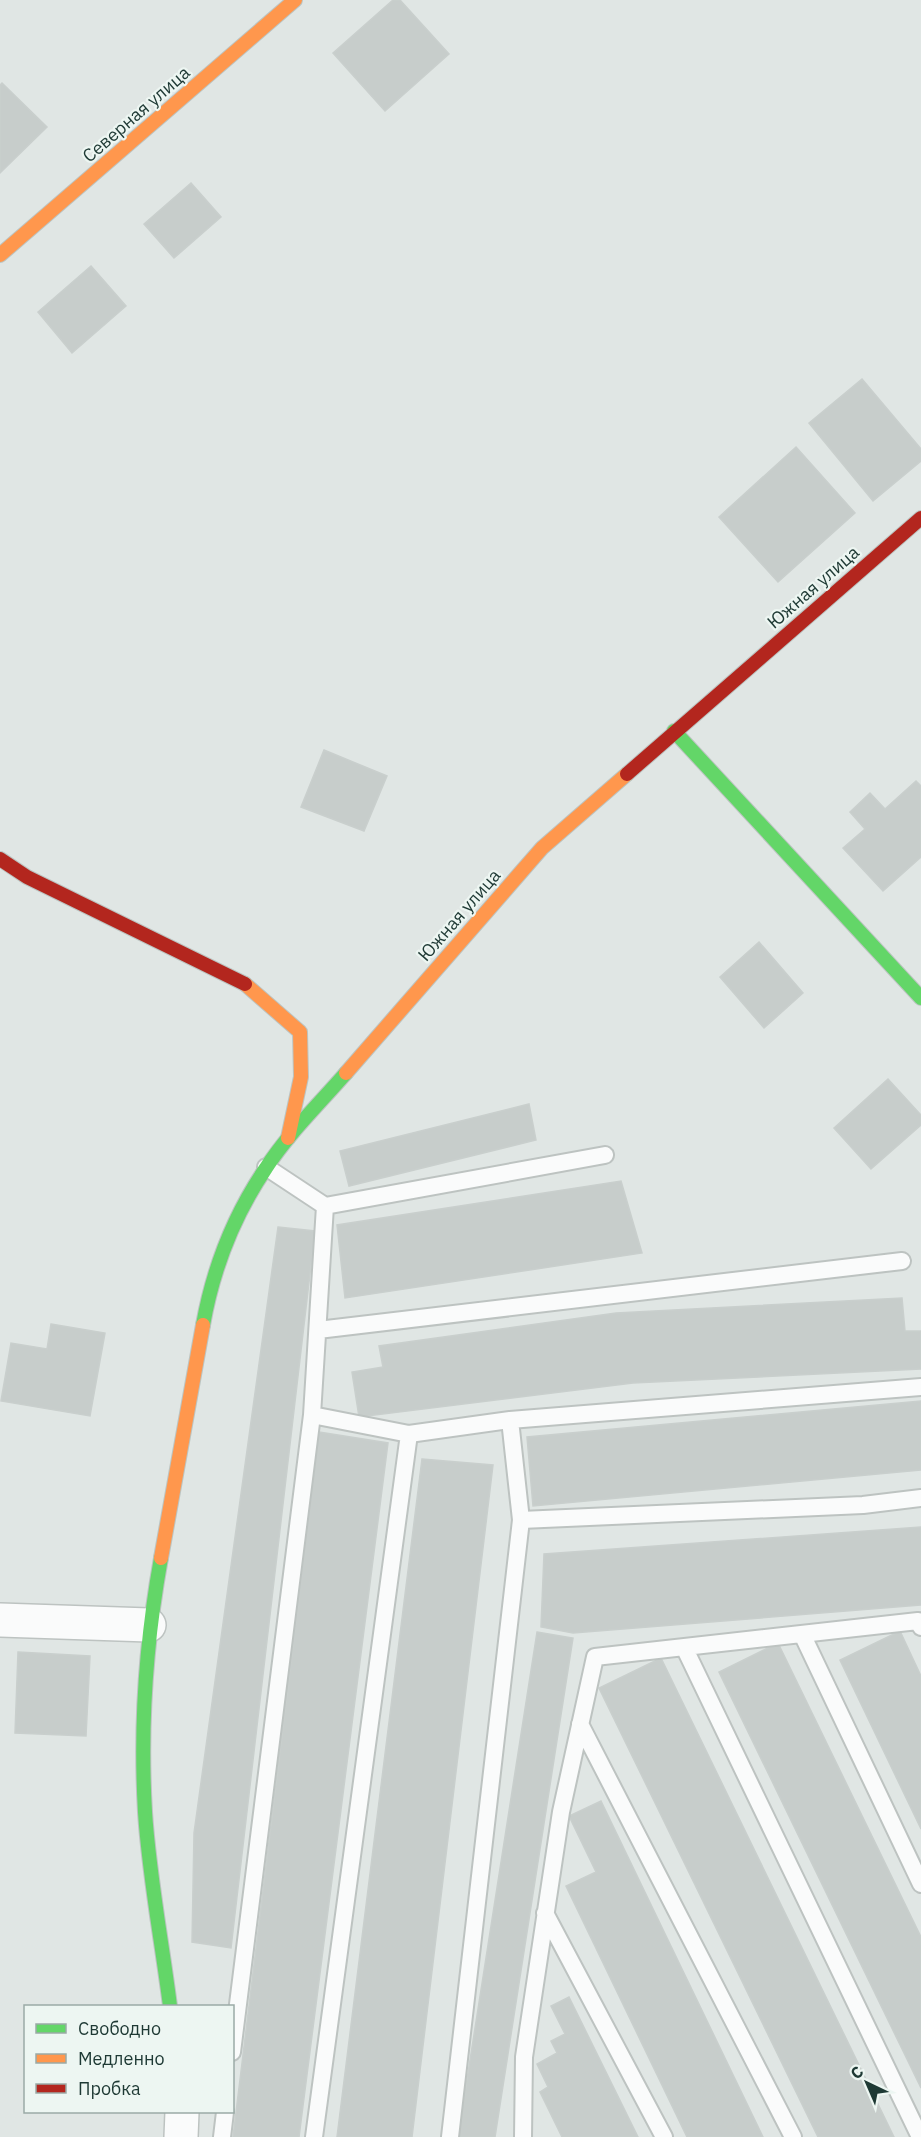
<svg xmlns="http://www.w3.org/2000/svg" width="921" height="2137" viewBox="0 0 921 2137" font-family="'IBM Plex Sans',sans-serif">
	<rect width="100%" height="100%" fill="#e0e6e4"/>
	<path fill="#c7cdcb" stroke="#c9cfcd" stroke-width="1.5" d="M393,0h7l49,54 -64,57 -52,-58z
		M2,83l45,44 -47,46v-88z
		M191,183l30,34 -47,41 -30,-34z
		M91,266l35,40 -54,47 -34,-41z
		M862,379l59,70v12l-48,40 -64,-78z
		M796,447l59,66 -77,69 -59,-65z
		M324,750l63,26 -23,55 -63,-24z
		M916,781l5,5v71l-38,34 -40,-43 22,-19 -15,-17 20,-19 15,16z
		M759,942l44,51 -39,35 -44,-51z
		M888,1079l33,36v10l-50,44 -37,-41z
		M529,1104l7,36 -187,46 -9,-35z
		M621,1181l21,72 -297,45 -8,-73z
		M278,1227l37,4 -84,717 -39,-6 2,-109z
		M902,1298l3,33h16v38l-288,14 -274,34 -7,-45 31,-5 -4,-21 237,-33z
		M51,1324l54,9 -15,83 -89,-15 10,-58 36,6z
		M921,1401v69l-388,36 -6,-69z
		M319,1432l69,11 -89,694h-66z
		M422,1459l71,6 -81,672h-75z
		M921,1527v78l-348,28 -32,-6 3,-73z
		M900,1631l21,45v153l-81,-169z
		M537,1632l36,6 -78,499h-37z
		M778,1643l143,294v151l-202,-416z
		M18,1652l72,4 -4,80 -71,-3z
		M661,1658l233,479h-76l-219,-449z
		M601,1801l162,336h-76l-121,-251 30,-14 -27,-56z
		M569,1997l69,140h-76l-22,-45 8,-5 -11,-23 20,-11 -6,-12 14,-7 -14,-28z"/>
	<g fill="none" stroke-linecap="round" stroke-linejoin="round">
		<defs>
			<path id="lane" d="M266,1167l59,39 -13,209 97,19 101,-14 11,100 342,-15 58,-7
				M325,1206l280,-51
				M318,1330l584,-69
				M510,1420l411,-33
				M802,1634l119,250
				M684,1647l236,490
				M580,1724l213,413
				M545,1913l119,224
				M232,2052l80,-637
				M222,2137l3,-25
				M314,2137l95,-703
				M450,2137l71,-617
				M523,2137l1,-80 37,-245 34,-155 323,-36 3,6"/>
			<path id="street" d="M0,1620l149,5
				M181,2137l1,-25"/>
			<path id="fast" d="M674,731l247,267
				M203,1325c10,-56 31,-110 63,-157 22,-34 53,-64 80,-95
				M161,1558c-15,83 -21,169 -16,254 4,64 17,130 25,194"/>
			<path id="slow" d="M0,255l295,-255
				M245,984l55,48 1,45 -13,61
				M346,1073l196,-225 85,-74
				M161,1558l42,-233"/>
			<path id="jam" d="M627,774l294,-256
				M0,859l27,18 218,107"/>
		</defs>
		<use href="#lane" stroke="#bdc3c1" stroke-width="20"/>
		<use href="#street" stroke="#bdc3c1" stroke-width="36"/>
		<use href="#fast" stroke="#bcc4c1" stroke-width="16"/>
		<use href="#slow" stroke="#bcc4c1" stroke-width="16"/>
		<use href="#jam" stroke="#bcc4c1" stroke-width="16"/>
		<use href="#lane" stroke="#fafbfb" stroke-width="16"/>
		<use href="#street" stroke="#fafbfb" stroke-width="33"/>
		<use href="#fast" stroke="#63d668" stroke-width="14"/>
		<use href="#slow" stroke="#ff974d" stroke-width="14"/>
		<use href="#jam" stroke="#b3261e" stroke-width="14"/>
	</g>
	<g text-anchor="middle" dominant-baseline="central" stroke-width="4.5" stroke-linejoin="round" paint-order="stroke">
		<g font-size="18" fill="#1e3934" stroke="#edf6f2">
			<text transform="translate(136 114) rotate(-41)">Северная улица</text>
			<text transform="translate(813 587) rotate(-41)">Южная улица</text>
			<text transform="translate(459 915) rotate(-49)">Южная улица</text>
		</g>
	</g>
	<rect x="24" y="2005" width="210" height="108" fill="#edf6f2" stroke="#9aaaa6" stroke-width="1.5"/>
	<rect x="36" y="2024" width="30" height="9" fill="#63d668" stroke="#9aaaa6" stroke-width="1.5"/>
	<text x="78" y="2035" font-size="18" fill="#1e3934">Свободно</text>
	<rect x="36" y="2054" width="30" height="9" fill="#ff974d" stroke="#9aaaa6" stroke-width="1.5"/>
	<text x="78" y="2065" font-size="18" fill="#1e3934">Медленно</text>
	<rect x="36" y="2084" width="30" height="9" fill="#b3261e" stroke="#9aaaa6" stroke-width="1.5"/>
	<text x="78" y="2095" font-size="18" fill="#1e3934">Пробка</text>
	<g transform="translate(867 2083) rotate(316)" stroke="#edf6f2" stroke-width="4.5" paint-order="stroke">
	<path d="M0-4.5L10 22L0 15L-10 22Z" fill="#1e3934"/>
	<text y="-9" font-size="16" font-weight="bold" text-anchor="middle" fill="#1e3934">С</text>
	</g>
</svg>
